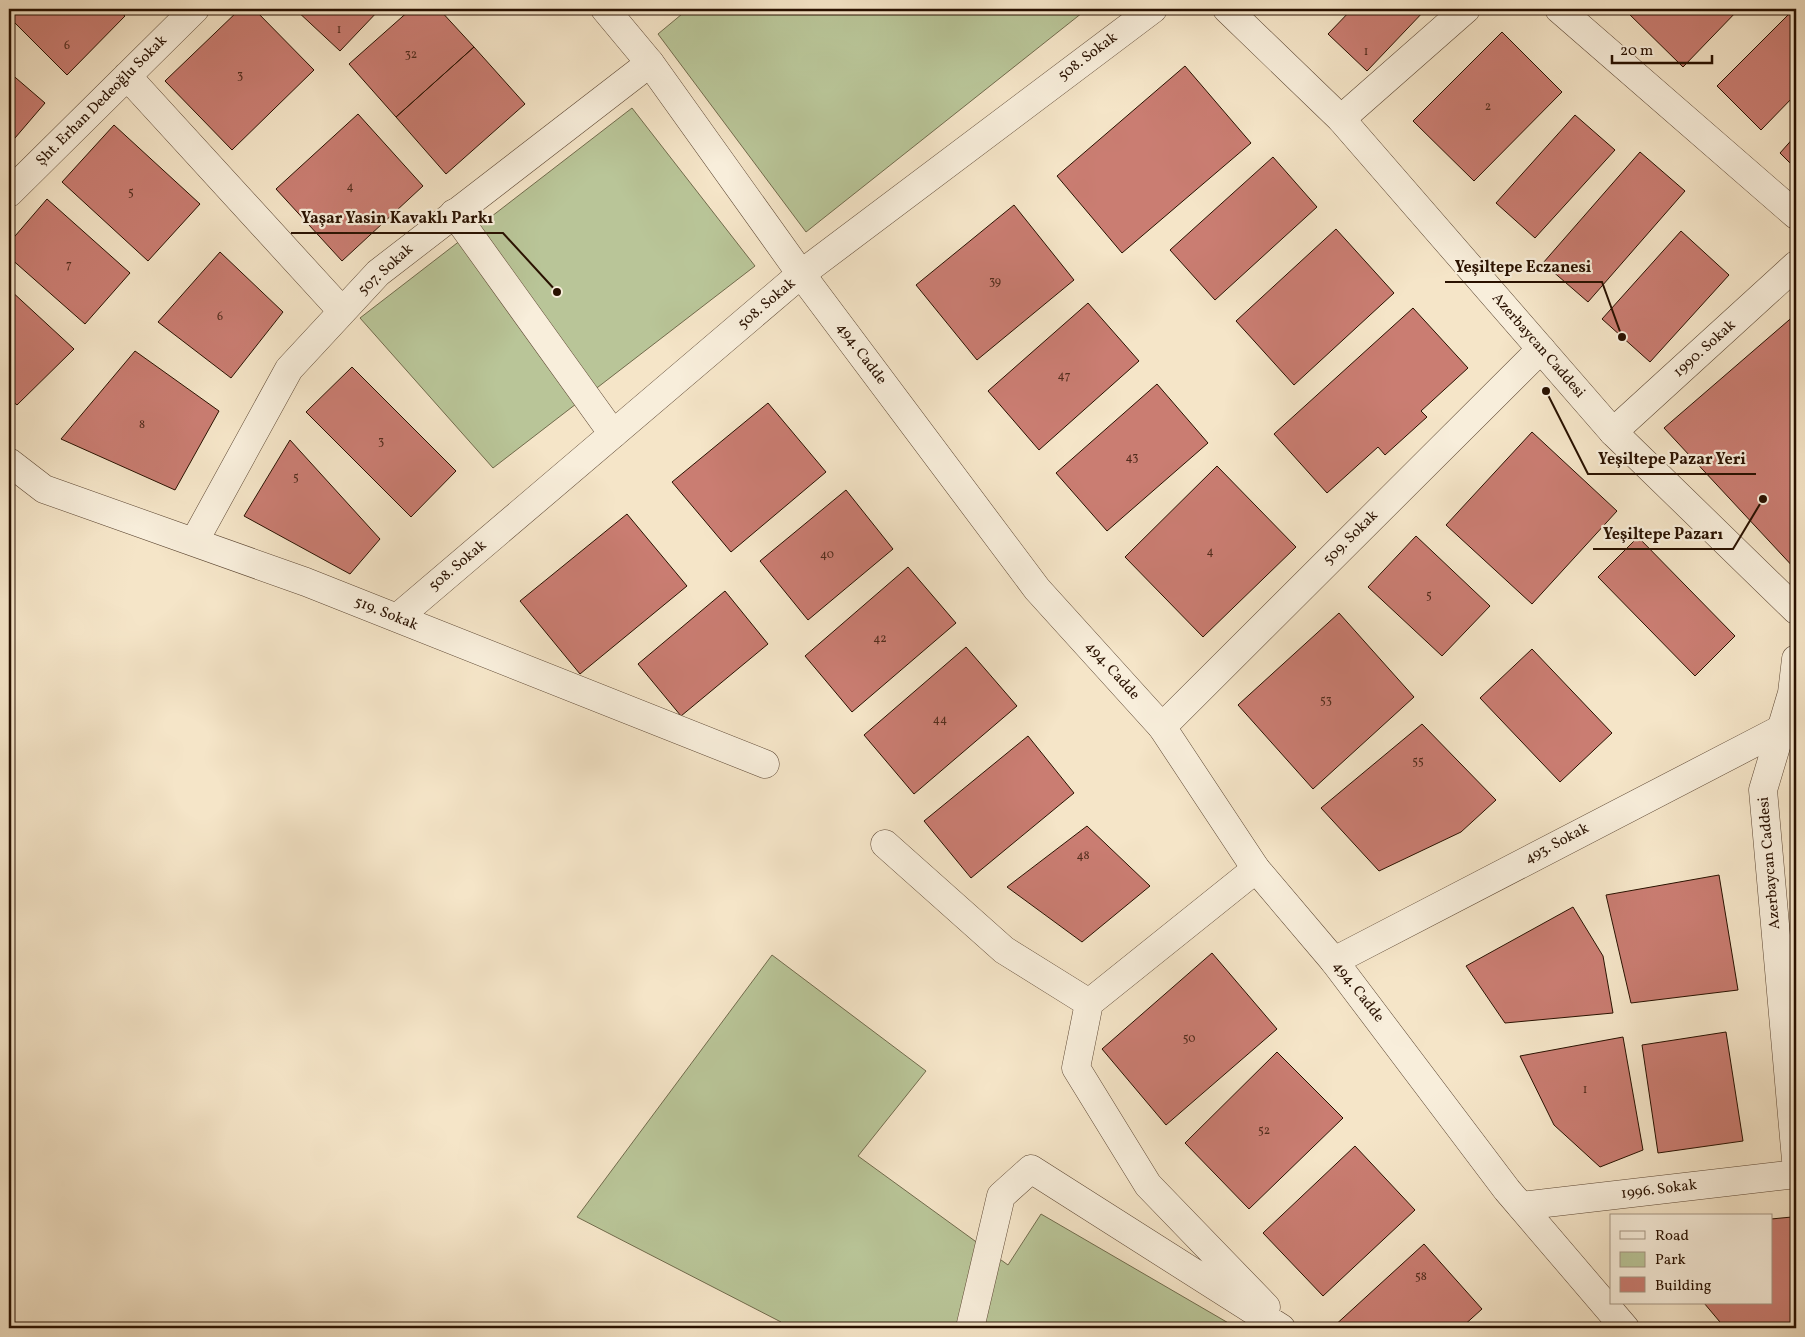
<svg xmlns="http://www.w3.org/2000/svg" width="1805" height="1337" viewBox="0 0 1805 1337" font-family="Vollkorn,serif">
	<rect width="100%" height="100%" fill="#f5e5c8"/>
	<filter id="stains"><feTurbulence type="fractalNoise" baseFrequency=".004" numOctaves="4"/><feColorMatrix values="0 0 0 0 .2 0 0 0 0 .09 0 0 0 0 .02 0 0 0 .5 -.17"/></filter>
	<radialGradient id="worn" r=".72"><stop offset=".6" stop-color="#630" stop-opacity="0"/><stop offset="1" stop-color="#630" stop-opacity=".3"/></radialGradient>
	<path fill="#b9c598" stroke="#716b4c" d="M688,9h399l-281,223 -148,-198z
		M632,108l123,158 -262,202 -133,-150z
		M772,955l154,116 -68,85 150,109 33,-51 196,114h-456v-6l-204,-105z"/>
	<path fill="#ca7d72" stroke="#291100" d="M9,9h108l8,7 -58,59 -58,-58z
		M240,9h14l60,61 -82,80 -67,-69z
		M295,9h85l-40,42z
		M411,9h28l35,38 -78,70 -47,-53z
		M1352,9h74l-59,62 -39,-37z
		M1626,9h113l-56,58 -58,-57z
		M1794,9h2v85l-35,36 -44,-44z
		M1502,32l60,60 -88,89 -61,-60z
		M474,47l51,57 -79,70 -50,-57z
		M1185,66l66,77 -129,110 -65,-77z
		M9,72l36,31 -36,42z
		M358,114l65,72 -81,75 -66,-72z
		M1575,115l40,35 -80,88 -39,-35z
		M114,125l86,79 -52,57 -86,-79z
		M1796,135v34l-16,-16z
		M1640,152l45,39 -97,111 -45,-39z
		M1273,157l44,50 -102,93 -45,-50z
		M47,199l83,74 -45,51 -76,-67v-14z
		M1014,205l60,75 -97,80 -61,-75z
		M1336,229l58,64 -100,92 -58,-64z
		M1681,231l48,44 -79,87 -48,-43z
		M220,252l63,60 -52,66 -73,-56z
		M9,289l65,60 -57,56 -8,-7z
		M1088,303l51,58 -100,89 -51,-59z
		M1413,308l55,60 -47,43 6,6 -42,38 -7,-8 -51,46 -53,-59z
		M1796,314v256l-132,-142z
		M135,351l84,60 -44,79 -114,-51z
		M352,367l104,104 -45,46 -105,-105z
		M1157,384l51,59 -101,88 -51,-58z
		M768,403l58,69 -95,80 -59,-70z
		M1532,432l85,79 -85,93 -86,-79z
		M290,440l90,99 -30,35 -106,-58z
		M1217,466l79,81 -93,90 -78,-80z
		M846,490l47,59 -85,71 -48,-59z
		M627,514l60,72 -107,88 -60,-73z
		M1416,536l74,70 -48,50 -74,-69z
		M1638,537l97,99 -40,40 -97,-99z
		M908,567l48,56 -104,89 -47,-56z
		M725,591l43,53 -87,72 -43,-52z
		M1339,613l75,84 -101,92 -75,-84z
		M966,647l51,59 -103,88 -50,-59z
		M1532,649l80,84 -52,49 -80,-84z
		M1422,724l74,76 -35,32 -82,39 -58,-63z
		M1028,736l46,57 -103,85 -47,-57z
		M1087,826l63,60 -68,56 -75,-55z
		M1719,875l19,115 -107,13 -25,-108z
		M1573,907l30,49 10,57 -108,10 -39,-57z
		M1212,953l65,76 -111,96 -64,-76z
		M1726,1032l17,109 -85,12 -16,-108z
		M1623,1037l20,113 -43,17 -46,-42 -34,-69z
		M1277,1052l66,66 -94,91 -64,-66z
		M1355,1146l60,64 -92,86 -60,-63z
		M1792,1217l4,33v78h-71l-21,-25h67v-84z
		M1424,1244l58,65 -21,19h-129z"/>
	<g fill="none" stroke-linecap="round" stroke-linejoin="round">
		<defs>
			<path id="pedestrian" d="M454,213l159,221"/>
			<path id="minor" d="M1559,9l237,206
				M127,76l215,235
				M1341,119l125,-110
				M9,193l186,-184
				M1613,432l183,-167
				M9,462l35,27 262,93 459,182
				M194,542l95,-173 89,-96 272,-210
				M397,618l404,-344 352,-265
				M1162,727l379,-378
				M885,844l119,106 85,53 167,-134
				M1334,961l447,-232
				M1089,1003l-13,65 72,117 118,122
				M1521,1206l275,-32
				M970,1328l31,-132 30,-27 250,159"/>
			<path id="tertiary" d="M605,9l45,54 151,211 236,315 125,138 94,142 78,92 173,229 118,138
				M1227,9l114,110 272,313 183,178
				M1796,659l-4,34 -29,97 33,370"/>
		</defs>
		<use href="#pedestrian" stroke="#5c4632" stroke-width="29"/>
		<use href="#minor" stroke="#5c4632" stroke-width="29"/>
		<use href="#tertiary" stroke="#5c4632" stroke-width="29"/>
		<use href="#pedestrian" stroke="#f8eedb" stroke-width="28"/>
		<use href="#minor" stroke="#f8eedb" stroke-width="28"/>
		<use href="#tertiary" stroke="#f8eedb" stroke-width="28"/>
	</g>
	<g text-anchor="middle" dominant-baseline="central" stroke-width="4.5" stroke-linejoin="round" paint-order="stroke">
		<g font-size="12" fill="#512c1c">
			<text x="339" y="30">1</text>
			<text x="67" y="46">6</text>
			<text x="1366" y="52">1</text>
			<text x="411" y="55">32</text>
			<text x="240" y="76">3</text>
			<text x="1488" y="107">2</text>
			<text x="350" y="187">4</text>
			<text x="131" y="193">5</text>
			<text x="69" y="265">7</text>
			<text x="995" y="282">39</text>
			<text x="220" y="317">6</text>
			<text x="1064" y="376">47</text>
			<text x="142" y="425">8</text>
			<text x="381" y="442">3</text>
			<text x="1132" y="458">43</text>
			<text x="296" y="478">5</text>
			<text x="1210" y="552">4</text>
			<text x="827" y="555">40</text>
			<text x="1429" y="596">5</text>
			<text x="880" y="639">42</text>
			<text x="1326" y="701">53</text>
			<text x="940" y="720">44</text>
			<text x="1418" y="762">55</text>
			<text x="1083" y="856">48</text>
			<text x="1189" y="1039">50</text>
			<text x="1585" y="1090">1</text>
			<text x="1264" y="1131">52</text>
			<text x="1421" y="1277">58</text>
		</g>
		<g font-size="15" fill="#291100" stroke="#f8eedb">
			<text transform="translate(1088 57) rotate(-37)">508. Sokak</text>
			<text transform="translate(102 101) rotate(-45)">Şht. Erhan Dedeoğlu Sokak</text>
			<text transform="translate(386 270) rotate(-42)">507. Sokak</text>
			<text transform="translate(767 304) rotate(-40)">508. Sokak</text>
			<text transform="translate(1538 346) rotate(49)">Azerbaycan Caddesi</text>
			<text transform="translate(1705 349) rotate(-42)">1990. Sokak</text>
			<text transform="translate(861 354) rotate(53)">494. Cadde</text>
			<text transform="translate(1351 538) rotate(-45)">509. Sokak</text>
			<text transform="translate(458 566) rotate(-40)">508. Sokak</text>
			<text transform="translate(386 614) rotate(22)">519. Sokak</text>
			<text transform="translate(1112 671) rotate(48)">494. Cadde</text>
			<text transform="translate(1557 844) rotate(-28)">493. Sokak</text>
			<text transform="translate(1770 863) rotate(-95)">Azerbaycan Caddesi</text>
			<text transform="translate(1358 992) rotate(52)">494. Cadde</text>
			<text transform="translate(1659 1190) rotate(-7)">1996. Sokak</text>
		</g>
	</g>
	<path fill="none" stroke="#291100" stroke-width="2" d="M557 292L503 233H291M1622 337L1602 282H1445M1546 391L1588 474H1756M1763 499L1733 549H1593"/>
	<g fill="#291100" stroke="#f8eedb" stroke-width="2">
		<circle cx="557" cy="292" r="5"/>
		<circle cx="1622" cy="337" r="5"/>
		<circle cx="1546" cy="391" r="5"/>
		<circle cx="1763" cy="499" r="5"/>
	</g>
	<g font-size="16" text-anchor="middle" font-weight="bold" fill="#291100" stroke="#f8eedb" stroke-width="4.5" stroke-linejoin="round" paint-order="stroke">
		<text x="397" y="223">Yaşar Yasin Kavaklı Parkı</text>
		<text x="1523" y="272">Yeşiltepe Eczanesi</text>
		<text x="1672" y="464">Yeşiltepe Pazar Yeri</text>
		<text x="1663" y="539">Yeşiltepe Pazarı</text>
	</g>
	<rect width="1805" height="1337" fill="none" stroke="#f5e5c8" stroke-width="30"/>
	<rect x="10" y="10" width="1785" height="1317" fill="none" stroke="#291100" stroke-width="2.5"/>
	<rect x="15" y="15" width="1775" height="1307" fill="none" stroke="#291100"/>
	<rect x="1610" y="1214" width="162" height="90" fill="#f8eedb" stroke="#a59683"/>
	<rect x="1620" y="1231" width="25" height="8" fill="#f8eedb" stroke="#a59683"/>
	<text x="1655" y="1240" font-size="15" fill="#291100">Road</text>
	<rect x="1620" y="1252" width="25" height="15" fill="#b9c598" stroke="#a59683"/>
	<text x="1655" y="1264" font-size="15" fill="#291100">Park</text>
	<rect x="1620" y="1277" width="25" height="15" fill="#ca7d72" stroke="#a59683"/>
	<text x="1655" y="1290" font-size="15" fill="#291100">Building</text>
	<path d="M1612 55v8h100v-8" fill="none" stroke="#291100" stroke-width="2.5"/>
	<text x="1620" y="55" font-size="15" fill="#291100" stroke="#f8eedb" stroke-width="4" paint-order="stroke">20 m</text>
	<rect width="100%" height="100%" filter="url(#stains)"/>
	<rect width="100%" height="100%" fill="url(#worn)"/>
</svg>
